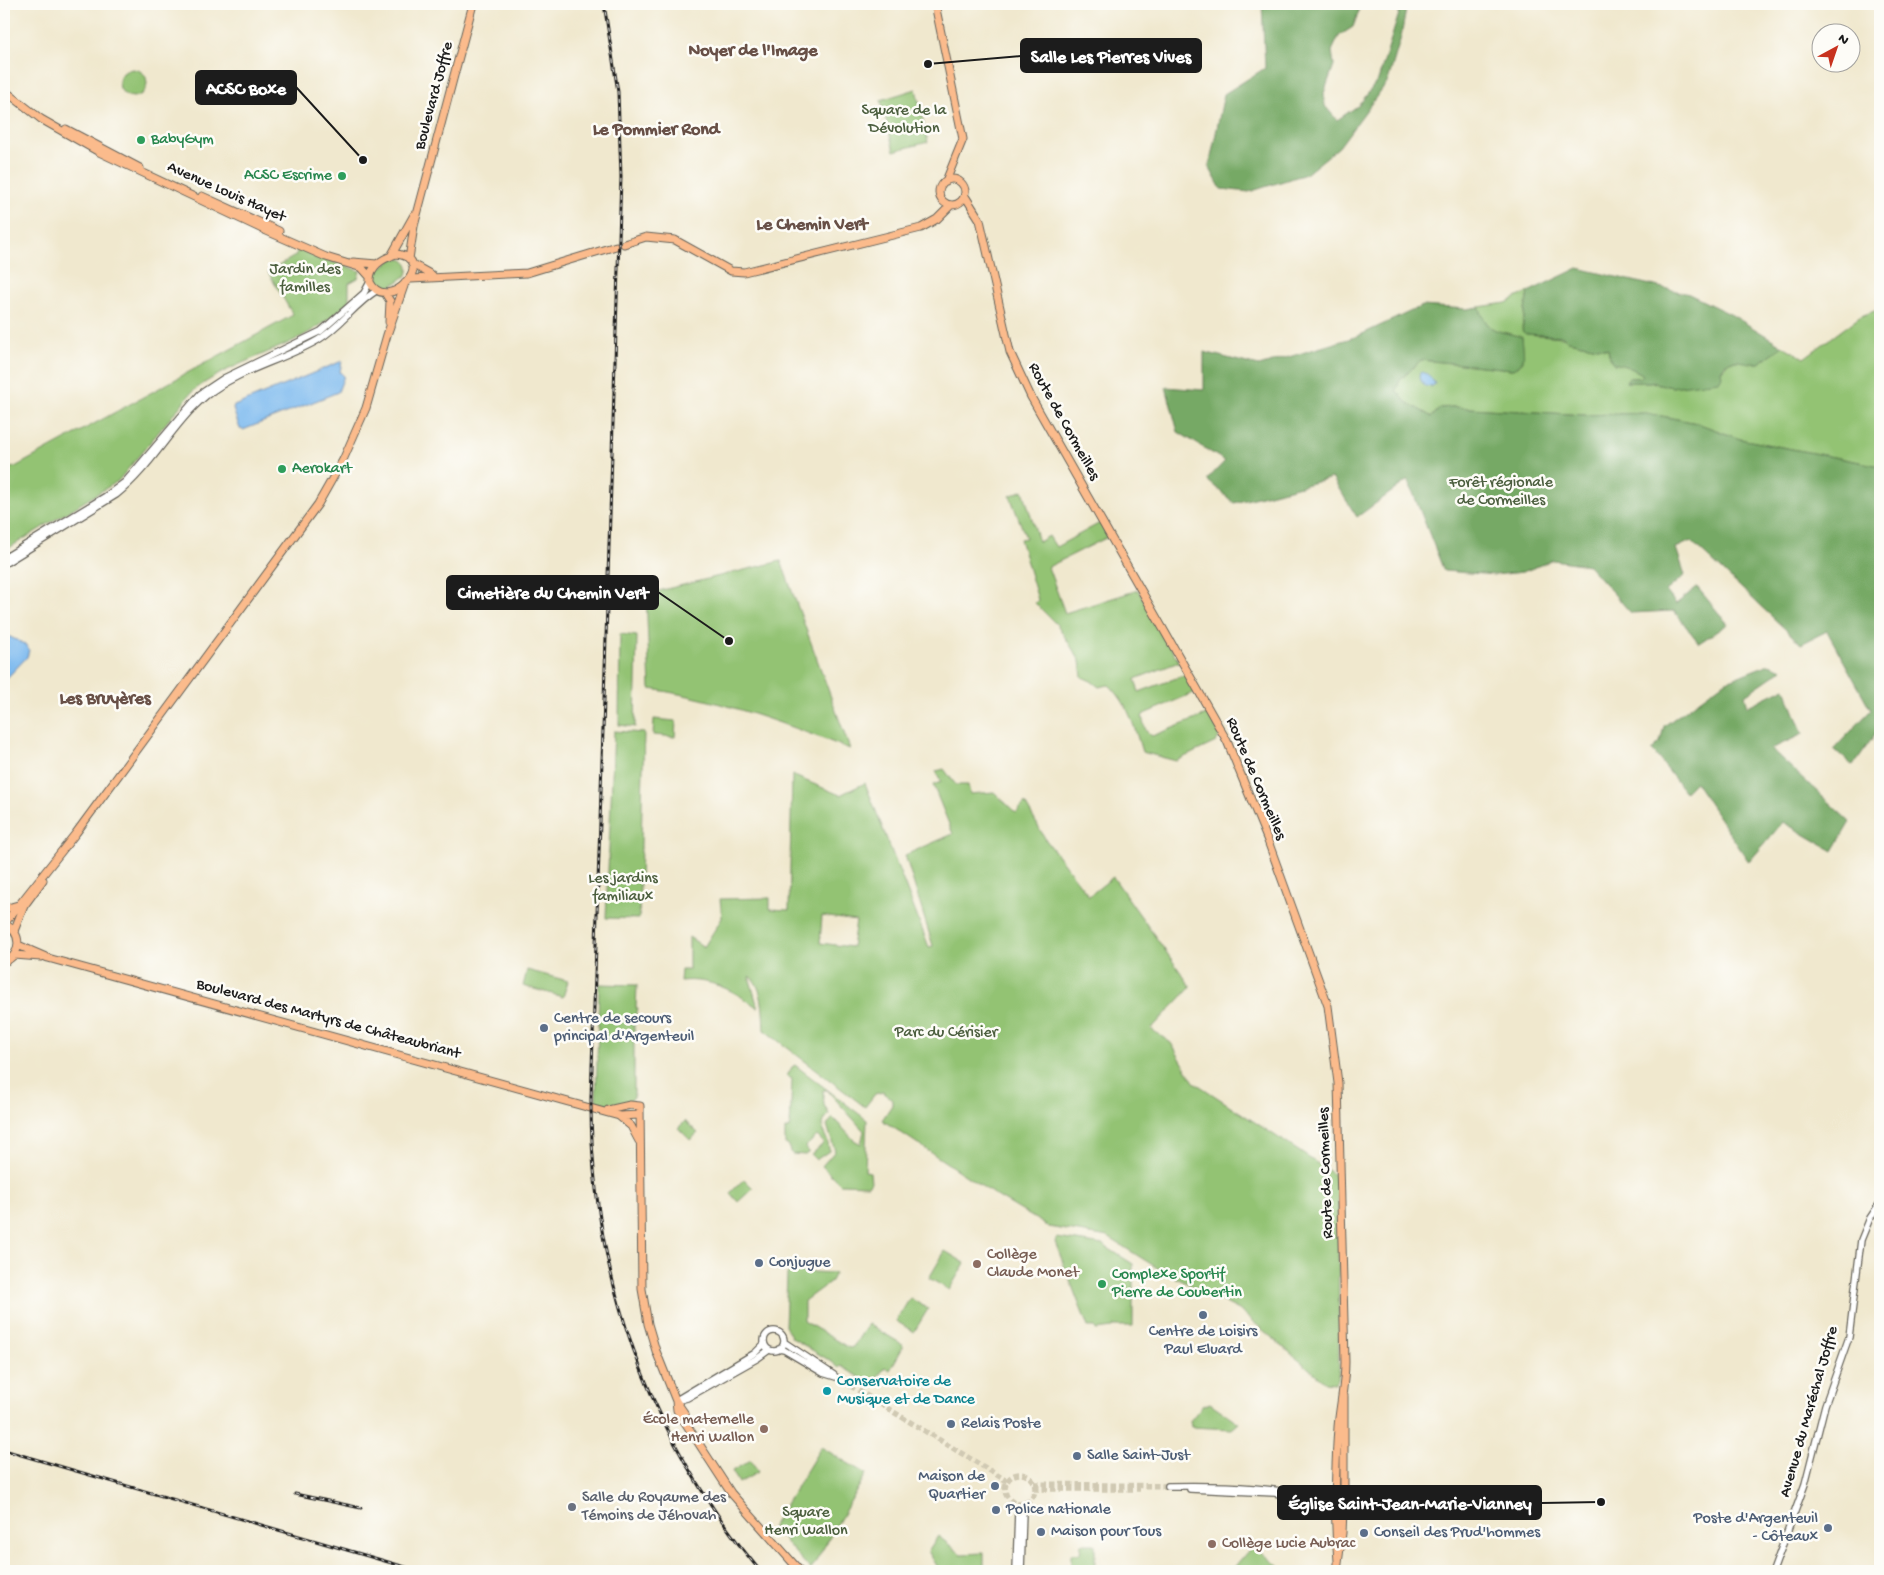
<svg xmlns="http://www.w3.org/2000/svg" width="1884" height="1575" viewBox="0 0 1884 1575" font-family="'Gochi Hand',sans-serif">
	<rect width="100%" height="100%" fill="#fdfcf7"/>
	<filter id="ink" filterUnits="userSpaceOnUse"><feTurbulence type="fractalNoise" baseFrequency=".02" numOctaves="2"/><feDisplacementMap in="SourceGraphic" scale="10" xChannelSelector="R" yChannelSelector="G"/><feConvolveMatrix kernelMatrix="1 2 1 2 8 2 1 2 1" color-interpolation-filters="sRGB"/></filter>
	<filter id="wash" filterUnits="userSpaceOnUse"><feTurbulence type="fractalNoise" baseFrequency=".0096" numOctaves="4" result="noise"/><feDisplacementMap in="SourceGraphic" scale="20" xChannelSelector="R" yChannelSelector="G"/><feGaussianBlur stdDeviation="1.12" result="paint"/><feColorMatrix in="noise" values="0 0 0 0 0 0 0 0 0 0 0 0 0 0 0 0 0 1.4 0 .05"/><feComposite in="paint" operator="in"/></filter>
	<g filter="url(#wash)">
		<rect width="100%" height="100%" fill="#f0e8ce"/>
		<path fill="#93c373" stroke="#587048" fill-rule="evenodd" d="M119 83a14 14 0 1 1 28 0a14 14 0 1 1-28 0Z
			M916,89l12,53 -34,9 -13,-51z
			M298,249l62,22 -2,7 -9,5v18c-12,11 -23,21 -36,29 -39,24 -85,33 -121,62l-74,89 -114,70v-82l11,-2 278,-152 -25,-43 27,-16z
			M394,258c11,0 17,6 13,17l-17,12h-10l-5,-7v-8z
			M1528,292l-6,36 4,6 37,3 5,4 40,8 2,9c8,5 28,12 33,17l-3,3h-12l-2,4h25l21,5 49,-16 8,-9 11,-2 19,3 24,-17 21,12 57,-42 19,-7v157l-140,-27 -43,-16 -51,-10 -61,2 -132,-8 -13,1 -8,9 -26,-15 -10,-12 4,-10 21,-20 91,9 6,-2 5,-6 -1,-24c-26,-8 -33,-2 -43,-30l27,-4z
			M1023,490l16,52 10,-6 7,11 44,-24 8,14 -60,30 17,46 73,-23 41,72 -44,17 4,13 48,-18 11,17 -54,23 -2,3 4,14 6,5 57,-22 11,21 -4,7 -40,19 -34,-9c-8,-26 -13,-48 -33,-67l-10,2 -8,-6 -9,-4 -2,-16 -22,-35 -23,-23 3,-3 -18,-61 6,-1 -16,-42z
			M781,561l69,188c-66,-25 -130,-50 -200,-60l-4,-95z
			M620,634l17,2 -2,91 -16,-2z
			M654,719l22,2 -1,16 -22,-2z
			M614,731l30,2 -5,186 -33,-1z
			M944,769l12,16h12l2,9 24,-2 22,21 9,-10 21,37 43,56 24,-19 78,110 -40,42 20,14 23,39 144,95 1,192 -1,10 -3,4 -10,-1 -86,-72 -80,-41 -51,-32 -59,-10 -54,-32 -113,-75 10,-15v-6l-9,-7 -8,2 -10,13 -101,-77c-1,-15 0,-44 -15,-54l9,32c-25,-18 -47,-30 -78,-27l1,-11h8v-33l15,10 18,-29 -2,-19 50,-1v11l19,1 3,-135 48,20 25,-12 64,164 4,-1 -28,-91 48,-21 -20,-49 8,-3 -5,-11zM822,916l34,5 -4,26 -32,-4z
			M527,970l41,11 -5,16 -40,-11z
			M599,984l38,1 -1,23h2l-4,17v72c-11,12 -25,8 -38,4z
			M795,1065l72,55 -2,51 5,1 1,10 -3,3 -28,-1 -18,-18 13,-15 -8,-26 6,-7 21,22 7,4 3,-13 -37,-41h-4l1,15 5,9c-14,16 0,20 0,37l-13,9 -5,-5 13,-12 -7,-7 -12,11 4,5 -4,3 -13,-1 -3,-8 -4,-2v-15h5l2,-50 -5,-3 5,-9z
			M685,1121l13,12 -8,7 -12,-12z
			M744,1179l9,9 -15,14 -8,-9z
			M1057,1238l46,7 30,19v62h-19l-1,2 -17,2 -1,-3h-7l-33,-85z
			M945,1251l20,12 -16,27 -20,-12z
			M790,1271l45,2 -4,8 -27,20v20l45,27 4,-1 15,-23 34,20 1,3 -13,23 -5,-3 -13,18 -31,-19 -2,2 -7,-6 -40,-24 -7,-12 2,-52z
			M910,1298l18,11 -14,23 -18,-11z
			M1210,1403l29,20 -7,6 -41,-2 -1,-6 12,-15z
			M821,1447l45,27 -55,96 -39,-43z
			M751,1460l7,12 -19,11 -7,-12z
			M938,1536l23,18 23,-1v18h-44l-12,-20z
			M1081,1544h14v27h-24v-17h9z
			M1253,1545l31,26h-53z"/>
		<path fill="#76a965" stroke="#496240" d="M1262,4h93l4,7 -6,16 -14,9 -7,15 2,14 -10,28 1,13 12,14 22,-15 19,-25 24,-76h5l-6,33 -13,44 -49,66 -33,27 -57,18 -28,-3 -12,-22 15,-73 41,-26z
			M1578,268l111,26 43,21 51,31 -24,17c-14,2 -30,-10 -38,8l1,5 -3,5 -47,6 -21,-5h-25l2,-4h12l3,-3c-4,-4 -23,-12 -28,-11l-5,-6 -2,-9 -40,-8 -5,-5 -37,-2 -4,-3 6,-39z
			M1422,306l45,3 12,-2c10,28 17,22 43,30 1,13 6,28 -10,32l-91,-9 -21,20 -4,10 10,12 26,15 8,-9 13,-1 132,8 61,-2 51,10 43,16 140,27v261l-27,39 -19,-17 37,-39 -44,-79 -26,13 -110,-103 -15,7 9,27 -19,16 10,13 21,-17 31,37 -29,19 -25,-32 -43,2 -43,-48 -35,-5 -30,12 -28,3 -51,-4 -36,-91 -51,37 -25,-39 -98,25 -27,-23 18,-19 -47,-29 -12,-45 38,3v-38l55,14 99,-30z
			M1769,664l14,5 -38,26 3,11 37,-18 18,46 -32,15 79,73 -17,29 -50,-29 -34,40 -54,-80 -10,10 -33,-42 8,-8 4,-16 60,-44z"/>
		<path fill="#7cb9ef" stroke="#4c6a86" d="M342,361l-2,11 4,4 -6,16 -95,38 -3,-1 -7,-20 1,-3z
			M1420,372l8,2 7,10 -4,3 -6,-1 -6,-8z
			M4,634l21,10 4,6 -2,7 -23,24z"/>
	</g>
	<g filter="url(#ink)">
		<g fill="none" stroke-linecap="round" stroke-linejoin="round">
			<path stroke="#d0c9b3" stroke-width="5.5" stroke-dasharray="5.5 3" stroke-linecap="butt" d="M836,1377l171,104
				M1005 1489a15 15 0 1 1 30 0a15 15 0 1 1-30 0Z
				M1034,1484l134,2
				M1034,1489h106"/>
			<defs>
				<path id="minor" d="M4,558l102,-62 19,-14 75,-88 24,-16 97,-47 43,-38 6,-11
					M4,564l112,-69c36,-28 56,-71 90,-99 32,-26 76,-35 112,-56 22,-13 37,-36 58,-49
					M764 1341a10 10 0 1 1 20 0a10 10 0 1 1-20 0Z
					M784,1342l50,33
					M779,1349l5,1 39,23 13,4
					M678,1399l77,-46 9,-9
					M676,1401l11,-3 71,-40 11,-8
					M1168,1486c58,-1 114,0 170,18
					M1190,1489l85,4 64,15
					M1016,1571l2,-61
					M1021,1571l2,-60
					M1773,1571l32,-87 20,-79 24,-68 12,-97 9,-22 10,-15"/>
				<path id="major" d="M935,4l28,135 -17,42
					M4,90l37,29 58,33 163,77 64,28 36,11 8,9
					M66,129l74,39
					M939 192a13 13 0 1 1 26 0a13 13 0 1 1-26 0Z
					M202,196l77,35
					M965,196l15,24 30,132 21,45 196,344 41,100 60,165 10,77 7,279c0,23 -5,42 -7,65 -3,44 -4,89 0,134
					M624,244l22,-7 29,3 56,31 13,1 177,-44 16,-9 14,-14
					M396,254c44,5 -9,62 -26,28 -1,-16 12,-23 26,-28z
					M391,256l23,-41
					M409,259l5,-33 59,-222
					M353,262l24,2
					M412,264l20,11
					M411,279l116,-6 89,-27
					M385,293l5,8 -1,21
					M4,909l14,-4
					M4,924l72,-91 242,-329 25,-44 23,-52 21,-73 18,-52
					M4,924c19,8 18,31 0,38
					M14,931l10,-25 19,-26
					M18,945l30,13 571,158 21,-1
					M14,955l27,2
					M608,1110l22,-5 10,1 2,183 6,35 8,27 20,50 1,9 54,83 69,78
					M619,1116l12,10 8,15
					M676,1401l9,13 2,9
					M1337,1571l5,-38 2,-44v-93"/>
			</defs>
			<use href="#minor" stroke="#66635a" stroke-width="8"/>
			<use href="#major" stroke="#66635a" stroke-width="9"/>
			<use href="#minor" stroke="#fff" stroke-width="5.5"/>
			<use href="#major" stroke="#fbbb8c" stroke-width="7"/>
			<defs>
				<path id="rail" d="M604,4l14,88 3,85 -30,921c-1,174 58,339 169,473
					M4,1450l415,121
					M295,1494l66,14"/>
			</defs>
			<use href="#rail" stroke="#1c1c1c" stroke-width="3"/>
			<use href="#rail" stroke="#fdfcf7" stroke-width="1" stroke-dasharray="4" stroke-linecap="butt"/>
		</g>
	</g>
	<g fill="#2e9e5b" stroke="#fdfcf7" stroke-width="2">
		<circle cx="141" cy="140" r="5"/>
		<circle cx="342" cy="176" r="5"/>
		<circle cx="282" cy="469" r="5"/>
		<circle cx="1102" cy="1284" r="5"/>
	</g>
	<g fill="#5c6f8a" stroke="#fdfcf7" stroke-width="2">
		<circle cx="544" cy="1028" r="5"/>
		<circle cx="759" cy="1263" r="5"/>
		<circle cx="1203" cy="1315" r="5"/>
		<circle cx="951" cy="1424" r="5"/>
		<circle cx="1077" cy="1456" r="5"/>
		<circle cx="995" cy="1486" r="5"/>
		<circle cx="996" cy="1510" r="5"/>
		<circle cx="1828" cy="1528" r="5"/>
		<circle cx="1041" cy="1532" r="5"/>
		<circle cx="1364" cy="1533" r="5"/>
	</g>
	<g fill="#8d6e63" stroke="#fdfcf7" stroke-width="2">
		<circle cx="977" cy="1264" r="5"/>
		<circle cx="764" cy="1429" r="5"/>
		<circle cx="1212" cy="1544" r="5"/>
	</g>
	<circle fill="#0f9aa8" stroke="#fdfcf7" stroke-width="2" cx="827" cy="1391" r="5"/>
	<circle fill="#6b7280" stroke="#fdfcf7" stroke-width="2" cx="572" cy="1507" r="5"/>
	<g text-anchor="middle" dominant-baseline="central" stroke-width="5" stroke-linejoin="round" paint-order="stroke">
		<g font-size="16" fill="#1c1c1c" stroke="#fdfcf7">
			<text transform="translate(435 96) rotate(-75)">Boulevard Joffre</text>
			<text transform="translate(226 193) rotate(24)">Avenue Louis Hayet</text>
			<text transform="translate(1063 422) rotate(61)">Route de Cormeilles</text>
			<text transform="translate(1255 779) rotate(67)">Route de Cormeilles</text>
			<text transform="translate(328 1020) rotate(15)">Boulevard des Martyrs de Châteaubriant</text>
			<text transform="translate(1327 1173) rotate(-92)">Route de Cormeilles</text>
			<text transform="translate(1810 1412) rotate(-74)">Avenue du Maréchal Joffre</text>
		</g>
		<g font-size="16" fill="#4c5f3f" stroke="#fdfcf7">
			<text x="904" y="111">Square de la<tspan x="904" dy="18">Dévolution</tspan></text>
			<text x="305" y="270">Jardin des<tspan x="305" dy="18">familles</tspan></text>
			<text x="1501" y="483">Forêt régionale<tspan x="1501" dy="18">de Cormeilles</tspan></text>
			<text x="623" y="879">Les jardins<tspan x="623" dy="18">familiaux</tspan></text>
			<text x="946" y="1033">Parc du Cérisier</text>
			<text x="806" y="1513">Square<tspan x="806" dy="18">Henri Wallon</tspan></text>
		</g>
		<g font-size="16" fill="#27864d" stroke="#fdfcf7" text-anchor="start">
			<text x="151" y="140">BabyGym</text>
			<text x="332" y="176" text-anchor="end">ACSC Escrime</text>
			<text x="292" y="469">Aerokart</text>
			<text x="1112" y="1275">Complexe Sportif<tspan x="1112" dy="18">Pierre de Coubertin</tspan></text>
		</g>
		<g font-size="16" fill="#4e5e75" stroke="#fdfcf7" text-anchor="start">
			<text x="554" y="1019">Centre de secours<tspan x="554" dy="18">principal d'Argenteuil</tspan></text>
			<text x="769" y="1263">Conjugue</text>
			<text x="1203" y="1332" text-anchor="middle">Centre de Loisirs<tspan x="1203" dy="18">Paul Eluard</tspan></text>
			<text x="961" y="1424">Relais Poste</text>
			<text x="1087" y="1456">Salle Saint-Just</text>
			<text x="985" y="1477" text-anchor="end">Maison de<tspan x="985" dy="18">Quartier</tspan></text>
			<text x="1006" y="1510">Police nationale</text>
			<text x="1818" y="1519" text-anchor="end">Poste d'Argenteuil<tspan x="1818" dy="18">- Côteaux</tspan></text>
			<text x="1051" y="1532">Maison pour Tous</text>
			<text x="1374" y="1533">Conseil des Prud'hommes</text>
		</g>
		<g font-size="16" fill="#785e54" stroke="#fdfcf7" text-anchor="start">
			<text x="987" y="1255">Collège<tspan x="987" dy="18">Claude Monet</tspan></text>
			<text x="754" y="1420" text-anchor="end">École maternelle<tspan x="754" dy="18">Henri Wallon</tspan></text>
			<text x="1222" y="1544">Collège Lucie Aubrac</text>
		</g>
		<g font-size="16" fill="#0d838f" stroke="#fdfcf7" text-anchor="start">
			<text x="837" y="1382">Conservatoire de<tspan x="837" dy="18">Musique et de Dance</tspan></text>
		</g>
		<g font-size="16" fill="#5b616d" stroke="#fdfcf7" text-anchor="start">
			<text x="582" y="1498">Salle du Royaume des<tspan x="582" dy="18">Témoins de Jéhovah</tspan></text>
		</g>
		<g font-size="18" font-weight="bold" fill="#685047" stroke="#fdfcf7">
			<text x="753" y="51">Noyer de l'Image</text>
			<text x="656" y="130">Le Pommier Rond</text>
			<text x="812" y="225">Le Chemin Vert</text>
			<text x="105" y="699">Les Bruyères</text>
		</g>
	</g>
	<path fill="none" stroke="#1c1c1c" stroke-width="2" d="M928 64L1021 56M363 160L296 87M729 641L658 592M1601 1502L1541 1503"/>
	<g fill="#1c1c1c" stroke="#fdfcf7" stroke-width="2">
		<circle cx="928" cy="64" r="5"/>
		<circle cx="363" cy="160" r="5"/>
		<circle cx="729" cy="641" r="5"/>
		<circle cx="1601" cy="1502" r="5"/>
	</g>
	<g fill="#1c1c1c" stroke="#1c1c1c" stroke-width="2">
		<rect x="1021" y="39" width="180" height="33" rx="5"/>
		<rect x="196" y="71" width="100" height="33" rx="5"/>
		<rect x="447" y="576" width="211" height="33" rx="5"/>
		<rect x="1278" y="1486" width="263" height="33" rx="5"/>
	</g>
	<g font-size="18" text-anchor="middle" font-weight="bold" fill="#fff">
		<text x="1111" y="62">Salle Les Pierres Vives</text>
		<text x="246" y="94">ACSC Boxe</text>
		<text x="553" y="598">Cimetière du Chemin Vert</text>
		<text x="1410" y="1509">Église Saint-Jean-Marie-Vianney</text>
	</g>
	<rect width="1884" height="1575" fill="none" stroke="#fdfcf7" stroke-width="20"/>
	<g transform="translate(1836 48) rotate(40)"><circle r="24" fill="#fdfcf7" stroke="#a3a29f"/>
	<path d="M0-4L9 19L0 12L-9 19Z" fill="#c8321e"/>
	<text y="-8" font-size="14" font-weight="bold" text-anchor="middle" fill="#1c1c1c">N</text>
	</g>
</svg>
